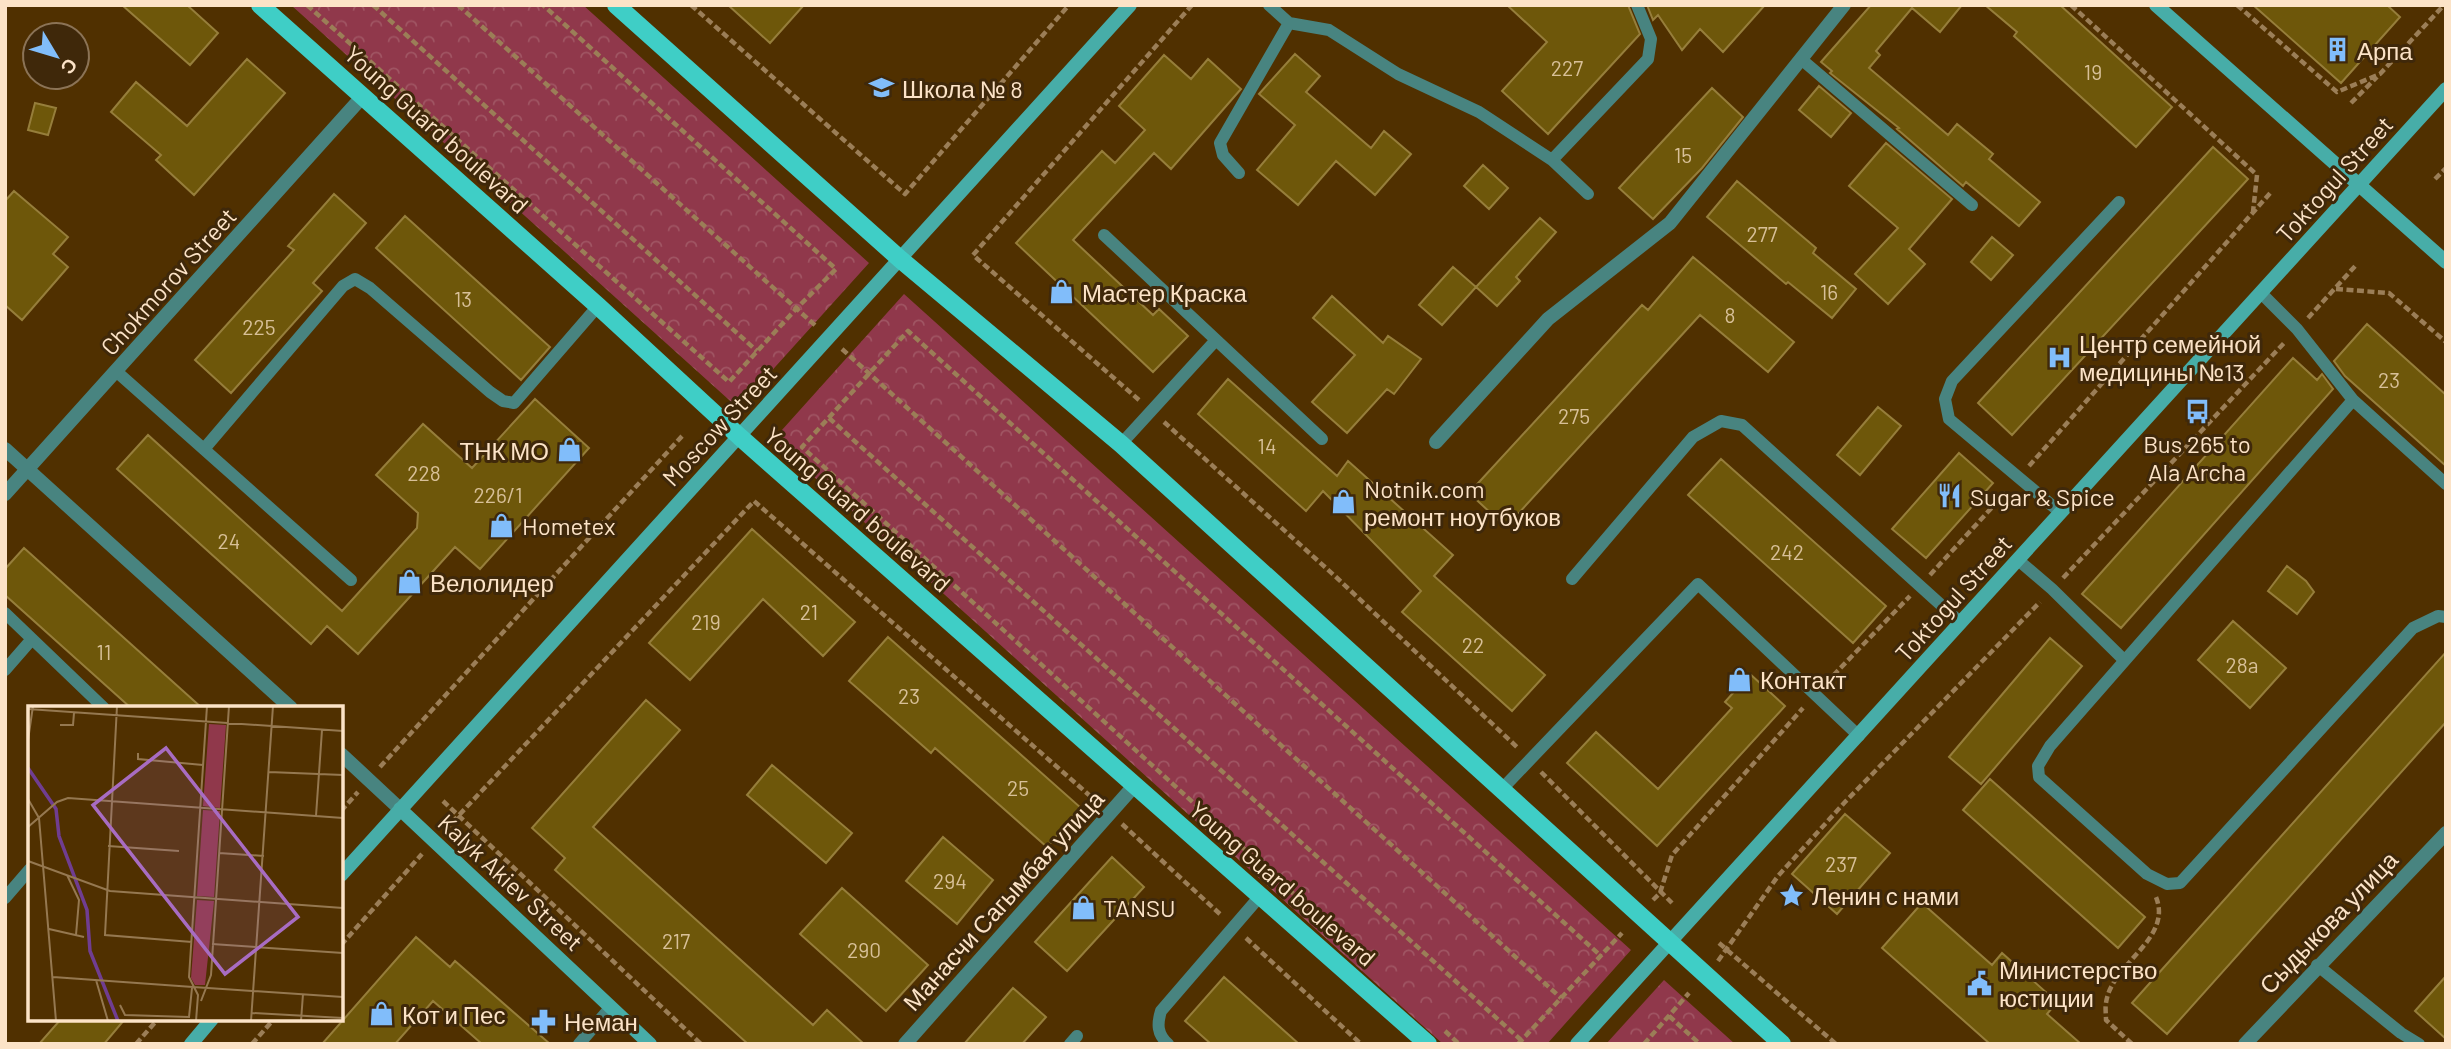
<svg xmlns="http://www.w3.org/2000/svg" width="2451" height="1049" viewBox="0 0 2451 1049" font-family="Barlow,sans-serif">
	<defs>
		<pattern id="forest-crowns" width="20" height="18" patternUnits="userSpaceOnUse" patternTransform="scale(1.75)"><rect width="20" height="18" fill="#90384b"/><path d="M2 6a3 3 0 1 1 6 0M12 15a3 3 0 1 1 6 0" fill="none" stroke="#a05563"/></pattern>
	</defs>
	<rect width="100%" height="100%" fill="#503000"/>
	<path fill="url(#forest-crowns)" d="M291,5h292l286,258 -131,145z
		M904,294l727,656 -84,94h-104l-670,-604z
		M1664,980l71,64h-129z"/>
	<path fill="#6e570a" stroke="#967e3b" stroke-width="2" d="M122,5h65l31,28 -28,32z
		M728,5h76l-34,38z
		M1507,5h121l12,29 -92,100 -46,-43 45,-49z
		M1647,5h118l-42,47 -23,-23 -18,21 -24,-35 -5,5z
		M1871,5h91l-22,27 -28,-24 -36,43 4,4 -11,13 79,67 9,-11 36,30 -4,5 51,43 -21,24 -53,-44 -3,4 -66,-57 2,-1 -69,-55 2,-2 -11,-9z
		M1985,5h75l112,102 -36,40 -122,-111 3,-4z
		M2253,5h134l13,12 -59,66z
		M1295,54l25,22 -14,16 65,56 13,-17 27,23 -36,41 -39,-34 -38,44 -41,-35 38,-45 -36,-31z
		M1164,55l27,24 17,-20 33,30 -70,80 -17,-16 -81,87 80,75 6,-6 29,27 -35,36 -137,-129 86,-92 13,12 30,-33 -26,-24z
		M247,59l38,34 -91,102 -38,-35 5,-5 -50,-43 25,-30 51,44z
		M1819,86l32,27 -20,24 -32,-27z
		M1712,88l31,29 -41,51 -49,51 -34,-31z
		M35,103l21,5 -8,27 -20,-5z
		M1886,143l66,56 -43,50 16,15 -37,40 -33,-30 43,-46 -49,-42z
		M2213,147l35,32 -236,256 -34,-32z
		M1483,165l25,23 -19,21 -25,-23z
		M1737,181l79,67 -3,5 43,36 -24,29 -44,-36 -2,2 -79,-67z
		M14,191l54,46 -15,17 15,13 -46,53 -17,-15v-104z
		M334,194l32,29 -53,60 9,8 -91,102 -36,-33 99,-110 -6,-4z
		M405,216l145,131 -29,33 -145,-132z
		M1540,218l16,14 -40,45 4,4 -23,25 -21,-19z
		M1992,237l21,18 -22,25 -20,-18z
		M1693,257l101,85 -26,30 -68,-57 -194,212 -37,-34 173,-188 6,5z
		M1453,267l23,20 -34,38 -23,-20z
		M1332,296l51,47 5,-7 33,23 -27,35 -7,-5 -40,44 -35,-31 43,-47 -42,-37z
		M2367,324l79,71v71l-101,-90 -11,-15z
		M2293,358l24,22 5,-6 11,15 -212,239 -39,-34z
		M1228,379l109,97 11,-15 105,94 -19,21 111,99 -33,36 -110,-99 19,-21 -98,-100 -17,20 -108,-97z
		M535,399l54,49 -109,121 -25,-22 -97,107 -31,-28 -16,18 -194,-175 31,-34 194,176 75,-83 1,-15 -42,-38 47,-51 49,44z
		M1878,407l23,19 -41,49 -23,-20z
		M1959,453l34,30 -67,75 -34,-29z
		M1721,459l165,147 -33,37 -165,-148z
		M752,529l103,93 -32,34 -60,-57 -73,81 -41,-37z
		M24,548l178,160h-71l-126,-113v-26z
		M2287,566l19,15 8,11 -17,22 -29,-23z
		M2233,621l53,47 -36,40 -52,-48z
		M888,637l193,171 -34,39 -112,-99 -4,5 -82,-72z
		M2050,638l32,28 -101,118 -32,-27z
		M2446,652v70l-279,312 -35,-31z
		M1750,674l35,32 -128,140 -90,-83 29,-31 62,57 74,-81 -7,-6z
		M646,700l34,30 -87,97 220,198 14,-15 37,34h-116l-193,-174 10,-12 -33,-30z
		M772,765l80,68 -26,30 -79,-68z
		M1990,779l155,138 -27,31 -155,-138z
		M1845,814l45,39 -53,61 -45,-40z
		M943,837l50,43 -36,44 -51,-43z
		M1112,857l32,30 -77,84 -32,-29z
		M842,888l86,77 -42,46 -86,-77z
		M1922,903l70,62 10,-12 55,49 -10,12 34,30h-91l-108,-96z
		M416,937l34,30 5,-6 95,83h-68l-49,-43 -38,43h-73z
		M2446,976v63l-31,-28z
		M1224,977l75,67h-88l-26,-23z
		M1013,988l33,29 -24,27h-58z
		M61,1019h64l-21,25h-65z"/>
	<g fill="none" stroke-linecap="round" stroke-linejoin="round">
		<path stroke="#9b7e57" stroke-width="4.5" stroke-dasharray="7 3.5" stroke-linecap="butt" d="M307,5l422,377 67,-73 40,-40 -293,-264
			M373,5l384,346
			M458,5l359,322
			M691,5l214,189 164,-189
			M2071,5l186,170 -4,37
			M2237,5l100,87 43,-18 64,-69
			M2351,103l26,-26
			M2435,179l11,-11
			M2336,289l53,4 57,49
			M2308,318l49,-54
			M842,349l719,649
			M1139,400l-166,-145 219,-250
			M829,418l692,622
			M1164,422l172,155 182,171
			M2029,466l243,-275
			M1930,575l77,-84
			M2063,578l222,-236
			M1826,683l84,-87
			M380,767l304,-333
			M1541,772l131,131
			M443,801l258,243
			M341,811l17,-19
			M1122,824l99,91
			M445,830l309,-329 343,301
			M1653,900l7,-7 12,-38 131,-147
			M1340,936l-538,-489 106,-116 693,625
			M1246,938l115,106
			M1719,943l117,101
			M341,945l81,-91
			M1718,961l60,-85 67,-74 195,-200
			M1669,1016l31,28
			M1445,1031l14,13
			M136,1044l22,-25
			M252,1044l22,-25
			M1518,1044l104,-111
			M1644,1044l45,-51
			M2132,1044l-26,-24c0,-6 -1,-12 0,-17 5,-40 67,-63 50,-106"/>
		<path stroke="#488480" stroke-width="12" d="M1269,5l20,18 40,7 69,44 81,38 73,48 36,34
			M1801,59l171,146
			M1552,160l96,-101 3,-20 -14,-34
			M1239,173l-16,-18 -3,-12 69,-120
			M1104,235l218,204
			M2261,293l36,36 56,71 93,84
			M117,372l234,208
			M2353,400l-303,346 -12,20 1,11 108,97 20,10 13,-1 233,-255 25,-12 8,1
			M1121,444l95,-104
			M204,449l139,-163 12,-7 15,9 120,104 13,9 11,2 84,-97
			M2061,513l-112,-94 -4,-20 7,-18 167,-179
			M2018,560l34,29 72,71
			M1572,579l121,-142 28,-16 21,4 219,198
			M5,613l99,95
			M5,670l27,-31
			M1501,790l197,-206 161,152
			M5,898l25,-29
			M2317,965l84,68 18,11
			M579,1044l31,-36
			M1070,1044l7,-8
			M1168,1044c-11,-10 -11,-20 -7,-33l100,-116"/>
		<path stroke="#488480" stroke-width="14" d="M1436,442l112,-123 122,-96 174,-218
			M5,449l286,259
			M5,494l358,-398
			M341,754l59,55
			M905,1044l229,-258
			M2245,1044l201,-211"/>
		<path stroke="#47ada8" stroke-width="14" d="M2156,5l290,257
			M400,809l250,235
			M341,875l789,-870
			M191,1044l21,-25
			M1577,1044l869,-955"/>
		<path stroke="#3fcec6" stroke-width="18" d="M260,5l338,301 142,131 688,607
			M616,5l284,254 221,185 661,600"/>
	</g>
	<defs>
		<symbol id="building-bare" viewBox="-9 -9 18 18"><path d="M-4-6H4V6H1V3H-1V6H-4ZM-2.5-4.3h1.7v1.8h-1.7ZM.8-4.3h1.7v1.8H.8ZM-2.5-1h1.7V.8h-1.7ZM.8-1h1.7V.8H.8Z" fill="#81bdfa" stroke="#3f280a" stroke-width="2.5" paint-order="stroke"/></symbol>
		<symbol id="school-bare" viewBox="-9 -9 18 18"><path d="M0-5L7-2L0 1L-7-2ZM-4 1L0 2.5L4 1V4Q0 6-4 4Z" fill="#81bdfa" stroke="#3f280a" stroke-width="2.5" paint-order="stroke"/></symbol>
		<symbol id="shop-bare" viewBox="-9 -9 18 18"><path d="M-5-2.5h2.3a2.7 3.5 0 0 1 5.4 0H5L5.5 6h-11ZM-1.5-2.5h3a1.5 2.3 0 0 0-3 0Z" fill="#81bdfa" stroke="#3f280a" stroke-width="2.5" paint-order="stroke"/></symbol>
		<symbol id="hospital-bare" viewBox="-9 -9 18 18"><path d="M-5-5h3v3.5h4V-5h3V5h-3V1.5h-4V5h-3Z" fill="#81bdfa" stroke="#3f280a" stroke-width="2.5" paint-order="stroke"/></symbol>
		<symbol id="bus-bare" viewBox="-9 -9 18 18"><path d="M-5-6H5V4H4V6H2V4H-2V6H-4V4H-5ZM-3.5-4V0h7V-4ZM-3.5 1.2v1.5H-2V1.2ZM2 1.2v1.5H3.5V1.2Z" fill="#81bdfa" stroke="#3f280a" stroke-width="2.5" paint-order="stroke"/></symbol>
		<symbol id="restaurant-bare" viewBox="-9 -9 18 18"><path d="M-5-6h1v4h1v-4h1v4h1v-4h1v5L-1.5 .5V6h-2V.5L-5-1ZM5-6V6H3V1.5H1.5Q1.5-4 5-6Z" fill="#81bdfa" stroke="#3f280a" stroke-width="2.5" paint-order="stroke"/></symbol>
		<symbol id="sight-bare" viewBox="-9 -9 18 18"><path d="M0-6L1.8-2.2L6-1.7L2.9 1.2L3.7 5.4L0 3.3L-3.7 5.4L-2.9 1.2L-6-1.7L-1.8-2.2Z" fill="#81bdfa" stroke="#3f280a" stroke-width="2.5" paint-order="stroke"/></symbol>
		<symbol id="civic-bare" viewBox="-9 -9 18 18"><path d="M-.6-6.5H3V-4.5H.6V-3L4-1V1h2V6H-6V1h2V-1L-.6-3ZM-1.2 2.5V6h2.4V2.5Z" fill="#81bdfa" stroke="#3f280a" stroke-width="2.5" paint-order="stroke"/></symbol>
		<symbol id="pharmacy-bare" viewBox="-9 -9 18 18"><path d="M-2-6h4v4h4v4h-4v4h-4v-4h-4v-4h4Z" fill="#81bdfa" stroke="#3f280a" stroke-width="2.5" paint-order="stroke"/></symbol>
	</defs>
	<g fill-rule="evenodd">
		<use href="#building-bare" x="2320" y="32" width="35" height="35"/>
		<use href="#school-bare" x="864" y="70" width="35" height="35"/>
		<use href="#shop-bare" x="1044" y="274" width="35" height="35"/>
		<use href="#hospital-bare" x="2042" y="340" width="35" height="35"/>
		<use href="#bus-bare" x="2180" y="394" width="35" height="35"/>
		<use href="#shop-bare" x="552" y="432" width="35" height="35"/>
		<use href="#restaurant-bare" x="1932" y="478" width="35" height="35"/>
		<use href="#shop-bare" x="1326" y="484" width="35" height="35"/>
		<use href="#shop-bare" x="484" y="508" width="35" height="35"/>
		<use href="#shop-bare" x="392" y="564" width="35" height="35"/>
		<use href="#shop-bare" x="1722" y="662" width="35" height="35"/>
		<use href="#sight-bare" x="1774" y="878" width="35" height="35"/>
		<use href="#shop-bare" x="1066" y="890" width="35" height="35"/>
		<use href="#civic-bare" x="1962" y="966" width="35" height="35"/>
		<use href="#shop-bare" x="364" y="996" width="35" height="35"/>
		<use href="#pharmacy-bare" x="526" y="1004" width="35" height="35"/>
	</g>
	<g text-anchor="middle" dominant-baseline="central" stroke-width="6" stroke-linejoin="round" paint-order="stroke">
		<g font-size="21" fill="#d8c098">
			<text x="1567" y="67">227</text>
			<text x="2093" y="71">19</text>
			<text x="1683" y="154">15</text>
			<text x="1762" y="233">277</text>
			<text x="1829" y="291">16</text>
			<text x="463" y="298">13</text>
			<text x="1730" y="314">8</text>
			<text x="259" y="326">225</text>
			<text x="2389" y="379">23</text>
			<text x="1574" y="415">275</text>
			<text x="1267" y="445">14</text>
			<text x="424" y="472">228</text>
			<text x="498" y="494">226/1</text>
			<text x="229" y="540">24</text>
			<text x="1787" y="551">242</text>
			<text x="809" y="611">21</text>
			<text x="706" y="621">219</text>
			<text x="1473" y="644">22</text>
			<text x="104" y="651">11</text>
			<text x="2242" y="664">28a</text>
			<text x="909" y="695">23</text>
			<text x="1018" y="787">25</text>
			<text x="1841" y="863">237</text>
			<text x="950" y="880">294</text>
			<text x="676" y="940">217</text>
			<text x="864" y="949">290</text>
		</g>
		<g font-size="24" fill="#fce3c7" stroke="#3f280a" text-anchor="start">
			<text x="2357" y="50">Арпа</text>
			<text x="902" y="88">Школа № 8</text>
			<text x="1082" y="292">Мастер Краска</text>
			<text x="2079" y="343">Центр семейной<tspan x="2079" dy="28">медицины №13</tspan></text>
			<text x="2197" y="443" text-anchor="middle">Bus 265 to<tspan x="2197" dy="28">Ala Archa</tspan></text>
			<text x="549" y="450" text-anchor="end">ТНК МО</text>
			<text x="1364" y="488">Notnik.com<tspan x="1364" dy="28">ремонт ноутбуков</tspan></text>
			<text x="1970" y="496">Sugar &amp; Spice</text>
			<text x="522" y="525">Hometex</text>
			<text x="430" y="582">Велолидер</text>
			<text x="1760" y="679">Контакт</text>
			<text x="1812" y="895">Ленин с нами</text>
			<text x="1103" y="907">TANSU</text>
			<text x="1999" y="969">Министерство<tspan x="1999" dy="28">юстиции</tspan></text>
			<text x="402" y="1014">Кот и Пес</text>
			<text x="564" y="1021">Неман</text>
		</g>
		<g font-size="24" fill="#fce3c7" stroke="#3f280a">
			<text transform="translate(437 129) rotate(42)">Young Guard boulevard</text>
			<text transform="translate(2334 179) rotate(-48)">Toktogul Street</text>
			<text transform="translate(168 281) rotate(-48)">Chokmorov Street</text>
			<text transform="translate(719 425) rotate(-47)">Moscow Street</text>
			<text transform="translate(858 509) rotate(41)">Young Guard boulevard</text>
			<text transform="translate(1953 598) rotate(-48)">Toktogul Street</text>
			<text transform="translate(511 882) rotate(43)">Kalyk Akiev Street</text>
			<text transform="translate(1283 883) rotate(41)">Young Guard boulevard</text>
			<text transform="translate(1003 900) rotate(-48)">Манасчи Сагымбая улица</text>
			<text transform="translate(2328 922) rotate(-46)">Сыдыкова улица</text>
		</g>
	</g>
	<g transform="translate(28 706)">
		<rect width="315" height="315" fill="#503000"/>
		<path d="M181,18l17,1 -6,83 -17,-2zM175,104l17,1 -6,86 -17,-1zM169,194l17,1 -9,84h-10l-4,-7z" fill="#90384b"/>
		<path fill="none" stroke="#703d91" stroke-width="3.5" d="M0,62l28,41 3,27 28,74 3,41 28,70"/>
		<path fill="none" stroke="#957850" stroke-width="2" d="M89,0l-12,229 87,7M0,3l315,22M32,19h13l1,-12M0,34l5,-34M110,47v6l65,6M241,66l74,3M0,93l11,19M288,110l6,-86M11,112l17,203M0,121l29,-25 11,-4 275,20M80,140l71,5M191,147l45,3M0,155l82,30 233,17M39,169l12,25 -3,35M21,223l35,8M184,238l131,9M25,271l140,10M68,274l12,41M165,281l150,10M173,295l10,-26 18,-269M92,299l5,10 64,2 3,-29M224,307l91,5M168,315l2,-26 -9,-18 18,-271M223,315l22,-315M273,315l2,-27"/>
		<path fill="#a86cc2" fill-opacity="0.15" stroke="#a86cc2" stroke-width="3.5" d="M138,42l132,169 -73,57 -132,-169z"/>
		<rect width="315" height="315" fill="none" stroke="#fce3c7" stroke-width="3.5"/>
	</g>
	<rect width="2451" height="1049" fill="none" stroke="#fce3c7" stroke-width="14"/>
	<g transform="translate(56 56) rotate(128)"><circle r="33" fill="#3f280a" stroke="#8b7356" stroke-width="2"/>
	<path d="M0-5L12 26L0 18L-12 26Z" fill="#81bdfa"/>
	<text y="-10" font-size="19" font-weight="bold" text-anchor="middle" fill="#fce3c7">С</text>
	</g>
</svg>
